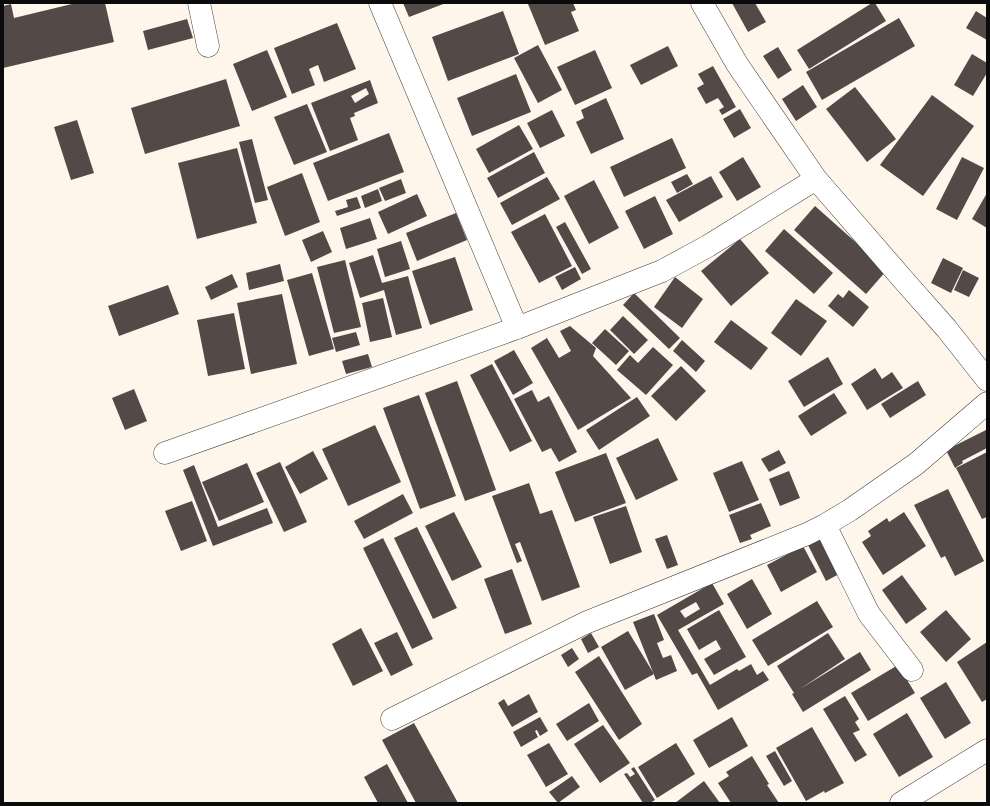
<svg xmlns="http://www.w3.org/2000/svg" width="990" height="806" viewBox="0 0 990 806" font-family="Lora,serif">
	<rect width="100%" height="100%" fill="#fef6eb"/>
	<path fill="#534a48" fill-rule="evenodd" d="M76,3h29l9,39 -111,26v-62l8,-2 3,14z
		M403,3h43l-37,14z
		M531,3h42l3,7 -5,2 8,19 -34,14 -17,-41z
		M732,3h23l11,19 -18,10z
		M872,3h3l11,18 -77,48 -12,-19z
		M503,11l16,43 -71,27 -16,-44z
		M976,11l11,7v22l-21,-12z
		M899,18l16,28 -93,54 -16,-28z
		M187,19l6,19 -45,12 -5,-19z
		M337,23l19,46 -32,13 -6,-17 -9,4 6,16 -23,9 -18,-46z
		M538,45l24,45 -24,13 -24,-45z
		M668,46l10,20 -37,19 -11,-20z
		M778,47l14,23 -14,9 -15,-23z
		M267,50l20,47 -35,14 -19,-47z
		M595,50l17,38 -37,17 -18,-38z
		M972,54l15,9v10l-14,23 -19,-11z
		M713,66l23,41 -14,8 -3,-5 5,-3 -6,-9 -12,6 -9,-16 7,-4 -6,-10z
		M516,74l15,38 -59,24 -15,-38z
		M226,79l14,47 -95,28 -14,-46z
		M370,80l8,23 -24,10 1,3 -5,2 8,22 -28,11 -19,-48zM366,88l3,6 -14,9 -4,-7z
		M803,85l14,22 -21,14 -14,-22z
		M855,87l41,52 -29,23 -41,-53z
		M932,95l42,31 -51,70 -43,-31z
		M606,98l18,41 -33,15 -15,-32 8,-4 -3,-8z
		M307,104l20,48 -33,13 -20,-48z
		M740,109l11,19 -17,10 -11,-19z
		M552,110l13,26 -25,12 -13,-25z
		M77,120l17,53 -23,7 -17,-53z
		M519,125l14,24 -44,24 -13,-24z
		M389,133l15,39 -76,29 -15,-38z
		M672,138l14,30 -62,29 -14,-30z
		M252,139l16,61 -13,3 -16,-61z
		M237,148l20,75 -60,16 -19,-76z
		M534,152l11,21 -47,25 -11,-20z
		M743,157l18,30 -24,14 -18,-29z
		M962,157l22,11 -27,52 -21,-11z
		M302,173l18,49 -35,14 -18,-49z
		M687,174l6,10 -16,9 -6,-11z
		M711,176l12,21 -44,25 -13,-22z
		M547,177l13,22 -48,26 -12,-22z
		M401,179l5,14 -21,8 -6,-13z
		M594,180l25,48 -30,16 -25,-48z
		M378,189l4,12 -17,7 -4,-12z
		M987,193v35l-15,-9z
		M417,194l10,22 -39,18 -10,-22z
		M655,196l18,38 -29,15 -19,-38z
		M357,197l4,11 -24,8 -2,-5 13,-4 -2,-7z
		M815,206l72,64 -21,24 -72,-64z
		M456,213l11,27 -50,21 -11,-28z
		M545,214l27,52 -33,17 -28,-51z
		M370,218l7,21 -31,10 -6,-21z
		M565,222l26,47 -9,5 -26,-47z
		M784,229l49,44 -19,21 -49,-43z
		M323,231l9,21 -21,10 -9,-22z
		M740,239l29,34 -38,33 -30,-35z
		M401,241l9,28 -25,8 -8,-28z
		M373,255l9,28 26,-7 14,52 -26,7 -12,-45 -24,8 -11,-35z
		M455,257l18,53 -43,15 -18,-54z
		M943,258l20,10 -12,25 -20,-10z
		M345,260l16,67 -27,6 -17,-66z
		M280,264l4,17 -35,9 -3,-17z
		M575,267l6,12 -19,11 -7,-13z
		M963,270l16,8 -10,19 -15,-7z
		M312,273l22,76 -25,7 -22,-76z
		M232,274l6,13 -27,13 -6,-13z
		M675,277l28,22 -21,29 -28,-21z
		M168,285l11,29 -60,22 -11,-30z
		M849,290l20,17 -16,20 -25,-21 10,-12 5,4z
		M634,293l46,45 -11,11 -46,-44z
		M282,294l15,70 -46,10 -14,-71z
		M383,298l9,39 -22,5 -8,-39z
		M796,299l31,22 -26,35 -30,-23z
		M234,313l11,56 -37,7 -11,-56z
		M623,316l25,24 -14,14 -24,-24z
		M731,320l37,28 -17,22 -37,-28z
		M570,326l26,22 -3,8 38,42 -53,32 -47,-82 16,-10 12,20 12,-7 -11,-20z
		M605,329l24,22 -13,14 -24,-22z
		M356,332l4,13 -24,7 -4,-14z
		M682,340l23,21 -9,11 -23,-21z
		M653,347l20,18 -27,30 -29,-25 13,-15 8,8z
		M514,350l19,33 -20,12 -19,-34z
		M368,354l4,13 -26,7 -4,-13z
		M828,357l15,27 -39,23 -16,-26z
		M492,364l40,77 -22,11 -40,-77z
		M681,366l25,25 -30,30 -25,-25z
		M875,368l7,11 10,-7 11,16 -36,22 -16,-26z
		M457,381l39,109 -31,11 -40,-108z
		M918,381l8,14 -36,23 -9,-14z
		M134,389l13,32 -22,9 -13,-32z
		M532,390l6,12 11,-6 28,56 -18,10 -8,-14 -9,4 -28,-53z
		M834,393l13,20 -36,23 -13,-20z
		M419,395l37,101 -36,13 -37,-101z
		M637,397l13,19 -51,34 -13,-20z
		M375,425l26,57 -53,24 -26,-57z
		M986,430l1,3v15l-25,13 1,2 -8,5 -9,-18z
		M658,438l20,42 -42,20 -20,-42z
		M779,450l7,13 -17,9 -8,-13z
		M313,451l15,28 -28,15 -15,-27z
		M987,452v65l-5,2 -26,-51z
		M606,453l20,50 -51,19 -20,-50z
		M742,461l17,39 -30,12 -16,-39z
		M280,462l27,60 -23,10 -28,-59z
		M247,463l17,39 -45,19 -17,-39z
		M194,465l24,62 49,-19 6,15 -60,23 -30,-76z
		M789,471l11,27 -20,8 -11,-27z
		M529,483l11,31 12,-4 28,77 -38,14 -22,-59 -5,2 7,17 -5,2 -25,-67z
		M948,489l36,72 -29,15 -10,-20 -4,2 -27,-53z
		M403,494l10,19 -49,26 -10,-18z
		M192,501l15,40 -26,10 -16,-40z
		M761,503l10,23 -21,9 2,4 -12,4 -11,-28z
		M626,506l16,46 -32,12 -17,-47z
		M454,512l28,55 -30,14 -27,-55z
		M904,512l22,34 -43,29 -21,-33 9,-6 -3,-5 19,-13 2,4z
		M417,527l40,81 -24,11 -39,-81z
		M819,531l22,42 -15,8 -21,-42z
		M667,535l11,30 -11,4 -12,-30z
		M383,538l50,101 -21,10 -49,-101z
		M803,546l14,26 -36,20 -14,-27z
		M512,569l20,55 -27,10 -21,-55z
		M902,575l25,34 -21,15 -24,-34z
		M752,579l20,35 -25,15 -20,-35z
		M712,583l12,21 -46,26 32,55 27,-16 2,2 12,-7 6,11 6,-4 6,9 -51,30 -21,-37 -5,2 -35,-60zM696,602l4,7 -15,9 -5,-7z
		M817,601l16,26 -65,39 -16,-26z
		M719,610l27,47 -32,18 -10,-16 17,-10 -5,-9 -17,10 -12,-21z
		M946,610l25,29 -25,23 -26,-30z
		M654,614l10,26 -7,3 6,15 8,-3 6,16 -21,9 -23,-58z
		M361,628l22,43 -30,15 -21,-42z
		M628,631l26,43 -29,16 -24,-43z
		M397,632l16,33 -22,11 -17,-33z
		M591,633l8,14 -11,6 -7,-14z
		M828,633l17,26 -45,30 60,-37 11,18 -68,42 -11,-18 2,-1 -17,-27z
		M987,642v57l-5,3 -25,-40z
		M572,648l7,11 -11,8 -7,-12z
		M599,656l43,68 -23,16 -44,-68z
		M898,665l17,28 -47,28 -17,-28z
		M946,682l25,41 -26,16 -25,-41z
		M529,694l9,18 -26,15 -14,-24 6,-4 4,7z
		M845,696l14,23 -4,3 5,8 -7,3 14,22 -12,7 -32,-53z
		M589,703l10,18 -32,20 -11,-17z
		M907,713l26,44 -34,20 -26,-43z
		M540,717l8,14 -8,5 -3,-6 -2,1 3,6 -17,10 -8,-15z
		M732,717l16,29 -39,22 -16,-28z
		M414,723l44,80h-42l-34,-63z
		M603,725l27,38 -30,20 -26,-39z
		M812,727l32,56 -19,10 -1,-2 -18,10 -30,-53z
		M549,743l19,31 -22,13 -19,-32z
		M676,743l19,31 -38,24 -19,-31z
		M775,751l17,30 -8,5 -18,-30z
		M752,756l17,28 -2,1 12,18h-48l-13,-20 11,-7 -3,-4z
		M387,764l21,39h-30l-14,-26z
		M634,767l21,33 -5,3h-7l-19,-29 3,-1 3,4 5,-3 -4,-5z
		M572,776l8,11 -22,16 -9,-11z
		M704,781l16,22h-45z"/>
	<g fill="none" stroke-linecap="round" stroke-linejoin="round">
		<defs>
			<path id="street" d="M199,3l9,43
				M380,3l137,325
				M702,3l35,61 79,115 91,105 39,44 41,52
				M165,453l352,-125 145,-57 46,-25 108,-67
				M825,525l44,89 43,56
				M392,719l193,-96 222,-89 18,-9 25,-15 66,-46 71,-61
				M901,803l86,-53"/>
		</defs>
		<use href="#street" stroke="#3e3e3e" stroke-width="23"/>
		<use href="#street" stroke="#fff" stroke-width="22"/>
	</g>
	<rect width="990" height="806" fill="none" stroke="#0b0b0b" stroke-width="8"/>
</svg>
